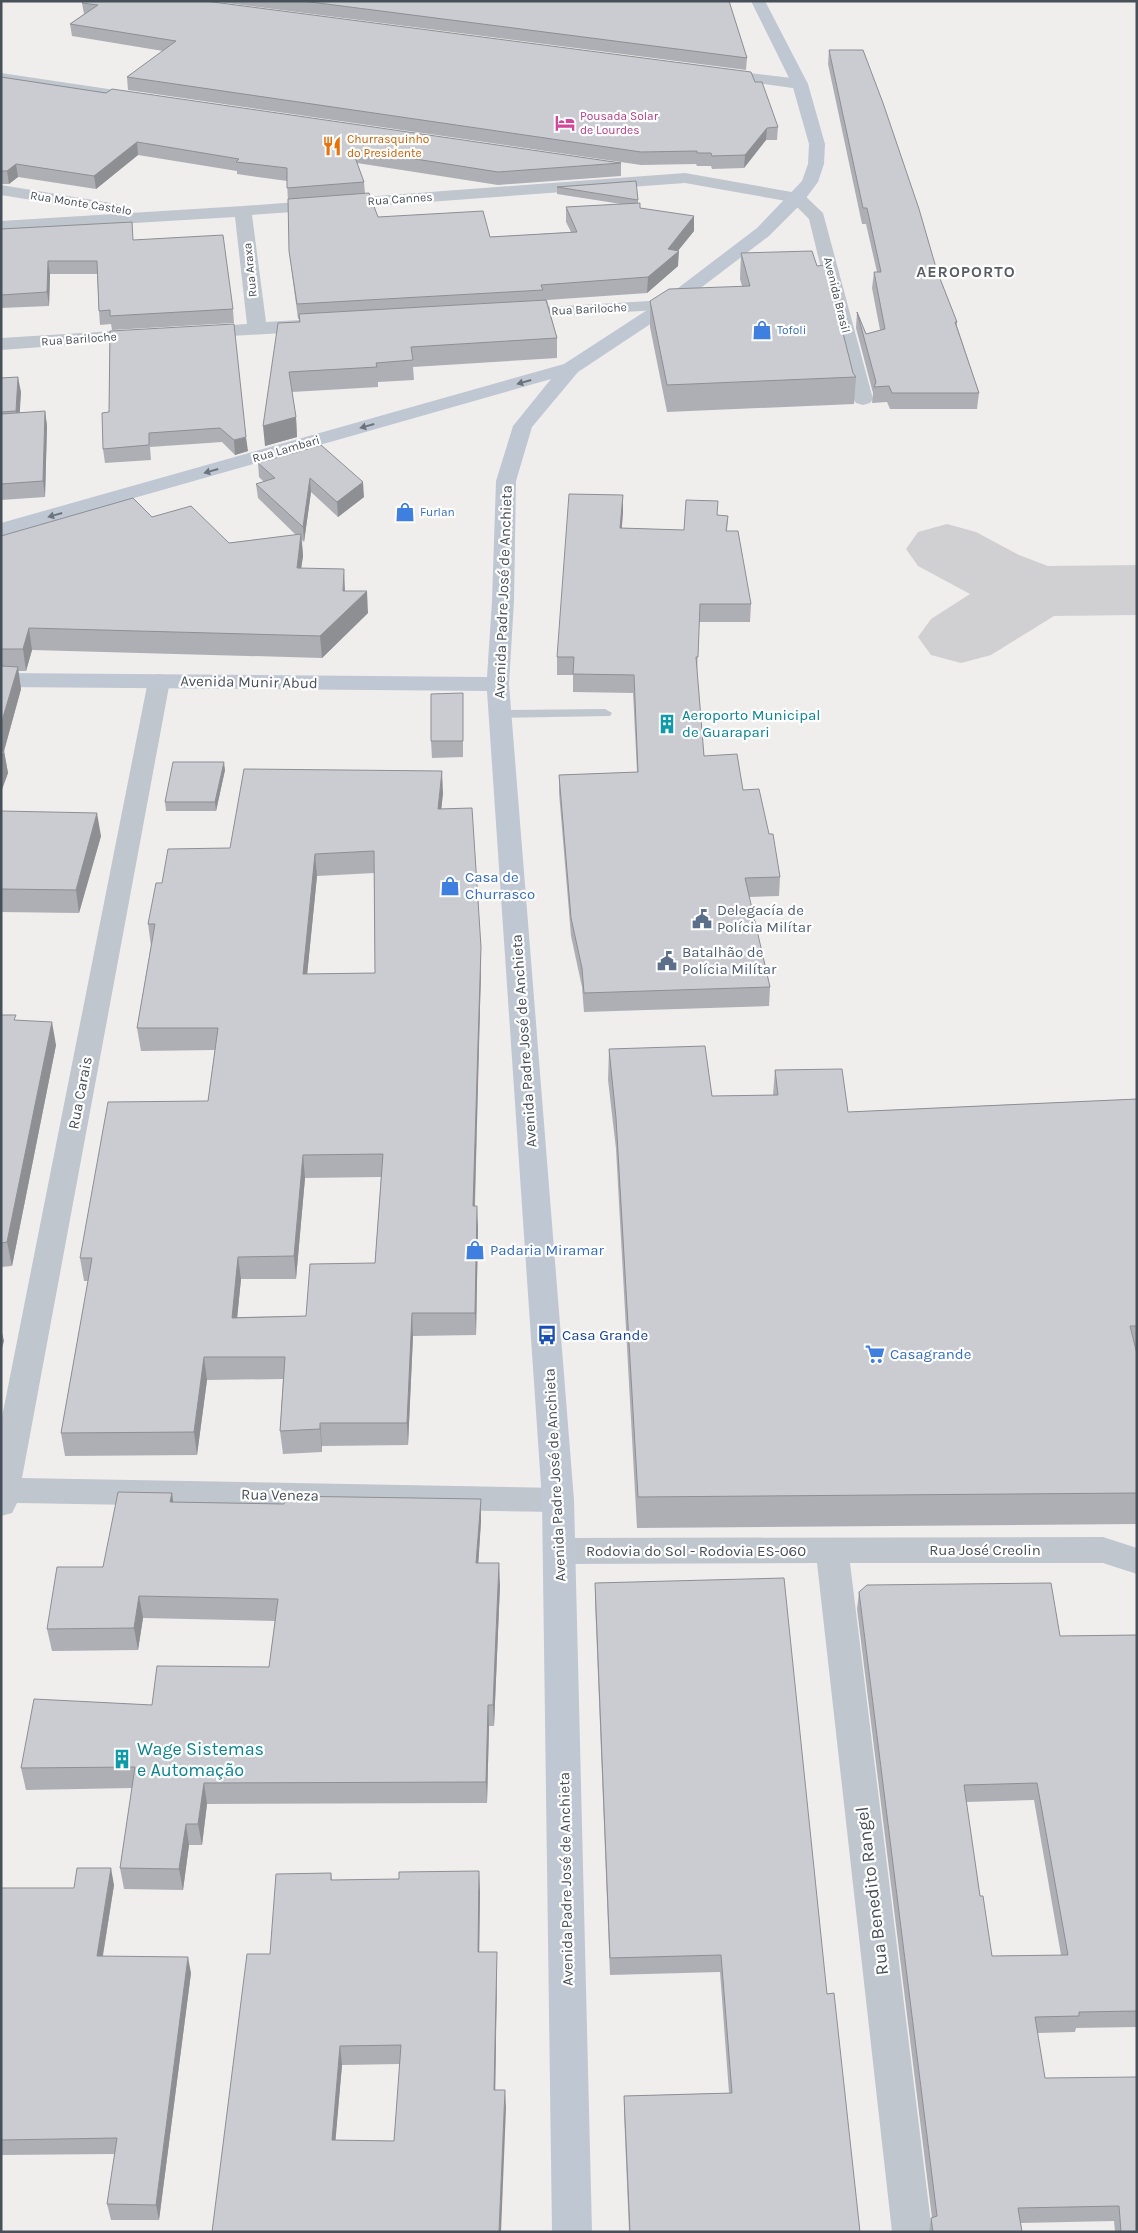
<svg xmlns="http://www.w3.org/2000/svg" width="1138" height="2233" viewBox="0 0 1138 2233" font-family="Karla,sans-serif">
	<rect width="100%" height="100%" fill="#f0eded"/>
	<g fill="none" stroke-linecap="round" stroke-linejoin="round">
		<path fill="#d0d0d2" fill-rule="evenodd" d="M947,524l29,8 43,23 29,11 89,-1v50l-83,1 -63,39 -30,8 -30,-8 -13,-18 13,-18 39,-25 -52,-28 -12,-17 12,-17z"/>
		<path fill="#bfc6ce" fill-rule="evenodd" d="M605,709l7,4 -2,3 -110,2 -7,-4 7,-4z"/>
		<path fill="#bfc6ce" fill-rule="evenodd" d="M717,69l83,10 6,2 2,3 -2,3 -6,2 -88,-12 -3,-3 3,-3z
			M1,73l141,21 6,2 2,3 -2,3 -6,2 -141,-21z
			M685,173l118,21 20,19 50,186 -3,4 -7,2 -7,-2 -3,-4 -44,-180 -17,-17 -107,-19 -433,32 14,107 50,-3 6,2 3,4 -3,4 -6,2 -119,7 -7,-2 -2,-4 2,-4 57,-4 -12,-107 -234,14v-10l242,-15z
			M1,185l110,18 6,1 3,4 -3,4 -6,1 -110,-18z
			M667,300l6,1 3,4 -3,4 -160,10 -6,-1 -3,-4 3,-4 6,-1z
			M146,329l7,2 2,4 -2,4 -152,11v-12z
			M159,674l8,2 3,5 -148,797 536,10 11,3 5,9 -5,9 -11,3 -541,-9 -5,10 -11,3v-94l147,-741 3,-5z
			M1103,1537l34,11v26l-34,-11h-253l82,669h-40l-75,-669 -257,1 -11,-4 -5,-9 5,-9 11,-4z"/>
		<path fill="#bfc7d3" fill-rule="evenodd" d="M751,1h14l43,83 17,60 -1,20 -6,18 -15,20 -34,34 -96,73 -95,63 -46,55 -16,54 -2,120 -5,83 65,816 18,732h-40l-10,-732 -55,-809 -486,-4v-14l486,4 5,-76 4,-120 17,-55 38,-47 -550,157v-13l563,-159 97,-63 96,-73 45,-47 6,-17 1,-20 -17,-60z"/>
	</g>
	<path fill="#aeafb5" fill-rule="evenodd" d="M211,1h518l18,57 -1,12z
		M82,3l673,79 23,45 -1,13h-11l-22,28 -32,1 -1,-3h-14l-1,-2 -55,1 -513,-75 -1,-13 36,-26 -91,-15 -2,-12 14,-10z
		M829,50l108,221 20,51v4l22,67 -2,16h-87l-3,-7 -15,1 1,-10 -17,-65 1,-16 9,22 14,-4 -8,-42 2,-16h3l-11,-48h-4l-34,-160z
		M1,77l105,16 515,70v13l-123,9 -141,-22 7,19 1,12 13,23 112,20 81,-5 -5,-10v-15l55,-3 -64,-10v-7l81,13v3l2,5 54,23 -16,20v15l-31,27 -100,7 10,38v20l-144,9 1,13 -36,2v5l-86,5 4,25 1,20 -32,9 34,-124v-3h-1l-7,-53 -4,-85 -50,-7v-3l-99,-16 -42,34 -78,-12 -9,7h-8z
		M1,229l133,11 99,69 1,14 -122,7 -1,-6 -11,1 -1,-14 -2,-37h-47l-1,32 -48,2z
		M741,253l112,120 3,4 -2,27 -187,8 -17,-85v-26l92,-15 -2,-7z
		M110,331l138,120 -13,4 -13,-13 -72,5 1,13 -46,3 -2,-14 6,-37z
		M1,378l20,14 -2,21 26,-2 2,15 -2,71 -44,3z
		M321,445l43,52 -26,20 -27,-25 -7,50 -2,-2 1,16 -2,12 44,23 23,22 -46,45 -290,-8 -6,21h-8l3,18 -17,62 4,22 -7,19v-256l151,-19 77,26 67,-8 -38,-37 -2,-14 8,-2 -5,-5 -1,-14z
		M623,495l-1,33 62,2 33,-15 11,1 -1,15 24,73 -1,18h-51l-2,52 7,82 39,34 26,44 11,43 -1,19 -30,1 21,90 -1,19 -185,6 -2,-25 -11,-51 -12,-143v-18l78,-3 -4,-79 -60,-1v-17h-16v-18z
		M463,710v47l-31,1 -1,-17z
		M225,770l-9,41h-50l-1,-9z
		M443,793l-2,16 40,138v22l-6,237 3,22 -2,107 -63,1 -5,109 -86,1v6l-39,2 -3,-23 3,-52 -76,1 -10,75 -132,1 -4,-23 27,-152h-4l-4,-23 128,-157 7,-51 -74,1 -4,-23 14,-82 -3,-22 14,-41 68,-35zM374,873l1,100 -68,1 10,-98zM381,1177l-6,86 -69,53 -69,1 4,-38h55l9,-101z
		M1,811l100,25 -22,77 -78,-1z
		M1,1015l16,6 39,24 -44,221 -11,1z
		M609,1049l103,47 61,-1 2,-25 73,42 289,-13v425l-500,4 -21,-379 -8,-69z
		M172,1493l1,9 111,2 197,-5v22l-3,42 22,22 -6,141h-5l-2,77 -280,1 -5,41h-13l-6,45 -59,-1 -4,-21 12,-80 -106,2 -5,-22 131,-63 117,-38 6,-46 -132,-3 -5,32 -86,1 -5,-22 56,-62z
		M595,1583l232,411 33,238h-231l-5,-120v-16l105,-3 -9,-121 -110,3 -15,-374z
		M859,1592l201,44 77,-1v392l-61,1 -1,4 -38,1 8,45 92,154h-22l-1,-11 -93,2 1,9h-93l2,-14h1l-75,-609zM1034,1800l27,155 -69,1 -12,-60 -14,-94z
		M331,1873l1,7 148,10 -1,62 18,19 -2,119 11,18 -294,124 58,-278zM400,2064l-6,77 -59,-1 7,-75z
		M114,1885l-11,71 88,17 -32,247h-48l-4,-16 8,-50 -114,1v-267h73z"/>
	<path fill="#8d8f93" d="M767,128l-1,12 -22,28 1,-13z
		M137,142l1,13 -42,34 -2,-13z
		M16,164l2,13 -9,7 -2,-13z
		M694,216v15l-18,22 3,-2 -1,15 -31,27 1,-16 20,-28z
		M48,261l2,13 -1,32 -2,-14z
		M18,377l3,15 -2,34 -3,-15z
		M45,411l2,15 -2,71 -2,-16z
		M296,417l1,20 -32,9 -2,-20z
		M246,437l2,14 -13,4 -1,-15z
		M310,478l1,14 -7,50 -1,-15z
		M363,482l1,15 -26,20 -1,-15z
		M623,495v18l-3,33v-18z
		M301,534l2,22 -5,34 -1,-22z
		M344,569l1,22v21l22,-21 1,22 -46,45 -2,-22 23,-45z
		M29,628l3,22 -6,21 -3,-22z
		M18,667l3,22 -17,62 4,22 -7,19v-68z
		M224,762l1,8 -9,41 -1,-9z
		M442,771l1,22 -4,38 -1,-22z
		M97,813l4,23 -22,77 -3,-23z
		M315,854l2,22 -12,120 -2,-22z
		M481,947v22l-7,259 -1,-22z
		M52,1022l4,23 -44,221 -5,-24z
		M303,1155l2,23 -9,101 -2,-23z
		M477,1206l1,22 -2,107 -1,-22z
		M238,1257l3,22 -6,61 -3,-22z
		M412,1313l1,23 -5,109 -1,-22z
		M1,1328l3,13 -3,11z
		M204,1357l3,23 -10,75 -3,-23z
		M320,1423l2,23v6l-2,-23z
		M172,1493l3,22 -5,-13z
		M481,1499v22l-4,64 -1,-22z
		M499,1563l1,22 -6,141 -1,-21z
		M139,1596l4,22 -5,32 -4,-22z
		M488,1705l1,21 -2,77 -1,-21z
		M204,1783l3,21 -5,41 -4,-21z
		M186,1824l3,21 -6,45 -4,-21z
		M111,1868l3,17 -14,87 -3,-16z
		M479,1871l1,19 -1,81 -1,-19z
		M497,1952v19l-2,137 -1,-18z
		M188,1957l3,16 -32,247 -3,-15z
		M340,2046l2,19 -8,93 -2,-18z
		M505,2090l1,18 -5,124h-2z"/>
	<path fill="#caccd2" stroke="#8d8f93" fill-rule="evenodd" d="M84,1h121l546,71 4,10h7l16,45 -11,1 -22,27 -33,1 -1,-3h-14v-2l-56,1 -514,-75 49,-36 -106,-17 28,-19 -16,-2z
		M303,1h426l18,57z
		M829,50h34l20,53 36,106 18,62 20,51h-2l24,71h-87l-3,-7 -15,1 2,-5 -19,-70 9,22 19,-5 -11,-57h7l-14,-64h-4z
		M1,77l105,16 6,-4 509,74 -123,9 -146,-23 12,33 -77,6v-20l-51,-6 3,-3 -102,-17 -43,34 -78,-12 -9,7h-6z
		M636,181l2,19 -81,-13z
		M369,193l9,24 105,-6 7,26 87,-5 -11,-25 74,-4v5l54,8 -26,33 11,2 -31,26 -107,8 2,5 -246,14 -8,-53 -1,-52z
		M132,222l1,18 90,-5 10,74 -123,7v-6l-11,1 -2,-50h-49l-1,31 -46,3v-66z
		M812,251l5,15 9,-1 27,108 3,4 -189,8 -17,-84 19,-12 81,-3 -9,-33z
		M546,300l11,38 -146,9 2,13 -37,3 1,4 -88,5 7,45 -33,9 15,-103 22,-1 -1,-8z
		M234,324l12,113 -12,3 -14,-12 -71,5v12l-46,4 -1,-36 7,-1 1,-81z
		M18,377l-2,34 -15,1v-34z
		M45,411l-2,70 -42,3v-70z
		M321,445l42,37 -26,20 -27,-24 -7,49 -47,-43 19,-6 -17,-15z
		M569,494l54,1 -3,33 64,2 2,-30 32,1 -1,14 11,1 -2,15h12l13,73h-51l-2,53h-2l8,99 33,-2 6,36 16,-1 10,45h4l7,43 -35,1 25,109 -186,6 -2,-25 -11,-50 -12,-143 79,-3 -4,-97 -61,-1 1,-17h-17z
		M133,498l19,19 39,-11 38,37 72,-9 -4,34 47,1 -1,22h24l-47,45 -291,-8 -6,21h-22v-113z
		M1,666l17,1 -17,57z
		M463,693v48h-32v-47z
		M1,751h3l-3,7z
		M173,762h51l-9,40h-50z
		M244,769l198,2 -4,38 34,-1 9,139 -8,259h4l-2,107h-63l-5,110h-87v6l-40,2 5,-74h-81l-10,75 -133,1 31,-175h-12l28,-156 100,-1 10,-73h-81l18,-104h-7l8,-41h6l6,-34 62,-1zM374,851l1,122 -72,1 12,-120zM383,1154l-8,109 -65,1 -4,52 -74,2 6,-61 56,-1 9,-101z
		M1,811l96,2 -21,77 -75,-1z
		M1,1015h15l-2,5 38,2 -45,220 -6,1z
		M705,1046l7,50 66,-1 -3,-25 67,-1 6,43 289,-13v227h-7l7,28v139l-499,4 -22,-379 -7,-69z
		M118,1492l54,1 -2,9 114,2 1,-8 196,3 -5,64h23l-6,142h-5l-2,77 -282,1 -6,41h-12l-7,45 -59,-1 15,-101 -114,1 13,-69 118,6 5,-39 112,1 9,-68 -139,-3 -5,32 -87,1 10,-62h46z
		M784,1578l43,416 7,-1 26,239h-230l-6,-136 108,-3 -11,-138 -111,3 -15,-375z
		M1051,1583l9,53 77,-1v376l-58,1v4l-44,1 10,61 92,-1v155h-16l-2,-26 -101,2 4,24h-89l-2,-14 6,-2 -78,-624 8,-7zM1037,1783l31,172 -76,1 -9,-60h-3l-16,-111z
		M77,1868h34l-14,88 91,1 -32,248 -49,-1 10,-66 -116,2v-252h73z
		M479,1871l-1,81h19l-3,138h11l-6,142h-287l35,-278h23l6,-80 55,-1v7l68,-1v-7zM401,2045l-7,96 -62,-1 8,-94z"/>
	<defs><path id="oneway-solid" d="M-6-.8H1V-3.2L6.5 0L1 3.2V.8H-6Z" transform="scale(1.25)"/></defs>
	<g fill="#6b737e">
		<use href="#oneway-solid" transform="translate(524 382) rotate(164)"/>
		<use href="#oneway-solid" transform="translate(367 426) rotate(164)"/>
		<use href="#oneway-solid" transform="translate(211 471) rotate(164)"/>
		<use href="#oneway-solid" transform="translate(55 515) rotate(164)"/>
	</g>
	<defs>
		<symbol id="hotel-bare" viewBox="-9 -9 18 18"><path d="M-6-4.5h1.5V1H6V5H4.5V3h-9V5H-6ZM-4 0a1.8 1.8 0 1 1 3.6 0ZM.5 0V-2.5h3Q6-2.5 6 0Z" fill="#d1479c" stroke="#fff" stroke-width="2.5" paint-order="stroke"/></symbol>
		<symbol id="restaurant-bare" viewBox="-9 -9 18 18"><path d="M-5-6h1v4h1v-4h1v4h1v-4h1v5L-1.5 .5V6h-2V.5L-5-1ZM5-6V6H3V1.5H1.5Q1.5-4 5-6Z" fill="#e8710a" stroke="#fff" stroke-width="2.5" paint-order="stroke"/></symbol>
		<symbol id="shop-bare" viewBox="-9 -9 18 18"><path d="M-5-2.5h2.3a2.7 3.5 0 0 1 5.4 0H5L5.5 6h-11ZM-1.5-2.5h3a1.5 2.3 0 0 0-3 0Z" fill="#3f7fe0" stroke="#fff" stroke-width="2.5" paint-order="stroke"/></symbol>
		<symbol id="building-bare" viewBox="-9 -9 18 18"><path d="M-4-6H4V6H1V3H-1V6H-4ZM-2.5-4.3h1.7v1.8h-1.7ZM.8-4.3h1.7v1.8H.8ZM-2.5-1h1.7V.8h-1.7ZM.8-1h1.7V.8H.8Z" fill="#0f9aa8" stroke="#fff" stroke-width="2.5" paint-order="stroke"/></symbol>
		<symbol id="civic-bare" viewBox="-9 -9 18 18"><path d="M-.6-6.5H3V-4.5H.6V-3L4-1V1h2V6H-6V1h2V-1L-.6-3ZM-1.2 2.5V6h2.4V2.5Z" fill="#5c6f8a" stroke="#fff" stroke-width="2.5" paint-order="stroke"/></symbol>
		<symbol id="bus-bare" viewBox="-9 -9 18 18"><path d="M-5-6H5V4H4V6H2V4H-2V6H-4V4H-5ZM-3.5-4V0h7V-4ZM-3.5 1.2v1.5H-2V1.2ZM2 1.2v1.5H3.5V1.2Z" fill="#1a4fb4" stroke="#fff" stroke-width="2.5" paint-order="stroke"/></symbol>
		<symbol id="supermarket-bare" viewBox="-9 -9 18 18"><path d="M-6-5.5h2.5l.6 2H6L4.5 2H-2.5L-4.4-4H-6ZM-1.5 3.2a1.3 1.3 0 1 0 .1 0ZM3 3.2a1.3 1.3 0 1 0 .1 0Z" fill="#3f7fe0" stroke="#fff" stroke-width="2.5" paint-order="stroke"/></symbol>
	</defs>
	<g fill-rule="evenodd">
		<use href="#hotel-bare" x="551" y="109" width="28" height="28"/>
		<use href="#restaurant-bare" x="318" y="132" width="28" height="28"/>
		<use href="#shop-bare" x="748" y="316" width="28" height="28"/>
		<use href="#shop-bare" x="391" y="498" width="28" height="28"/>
		<use href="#building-bare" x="653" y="710" width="28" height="28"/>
		<use href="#shop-bare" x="436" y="872" width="28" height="28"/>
		<use href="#civic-bare" x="688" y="905" width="28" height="28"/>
		<use href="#civic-bare" x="653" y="947" width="28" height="28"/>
		<use href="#shop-bare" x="461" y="1236" width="28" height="28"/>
		<use href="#bus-bare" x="533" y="1321" width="28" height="28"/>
		<use href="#supermarket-bare" x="861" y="1340" width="28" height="28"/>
		<use href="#building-bare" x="108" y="1745" width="28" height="28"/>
	</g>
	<g text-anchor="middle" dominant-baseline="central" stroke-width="4.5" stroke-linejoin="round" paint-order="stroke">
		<g font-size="12" fill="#b23c85" stroke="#fff" text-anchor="start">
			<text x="580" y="116">Pousada Solar<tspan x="580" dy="14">de Lourdes</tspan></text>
		</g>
		<g font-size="12" fill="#c56008" stroke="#fff" text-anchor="start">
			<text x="347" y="139">Churrasquinho<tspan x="347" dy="14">do Presidente</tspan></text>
		</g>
		<g font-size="12" fill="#474f59" stroke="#fff">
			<text transform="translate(400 199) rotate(-4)">Rua Cannes</text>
			<text transform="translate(81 203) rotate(9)">Rua Monte Castelo</text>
			<text transform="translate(250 270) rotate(-96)">Rua Araxa</text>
			<text transform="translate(837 295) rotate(76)">Avenida Brasil</text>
			<text transform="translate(589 309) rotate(-3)">Rua Bariloche</text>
			<text transform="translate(79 339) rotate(-4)">Rua Bariloche</text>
			<text transform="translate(286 449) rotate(-16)">Rua Lambari</text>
		</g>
		<g font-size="12" fill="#366cbe" stroke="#fff" text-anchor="start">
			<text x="777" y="330">Tofoli</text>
			<text x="420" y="512">Furlan</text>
		</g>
		<g font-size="15" fill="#474f59" stroke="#fff">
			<text transform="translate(503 592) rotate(-88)">Avenida Padre José de Anchieta</text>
			<text transform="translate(249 682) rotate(1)">Avenida Munir Abud</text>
			<text transform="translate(524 1041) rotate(-94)">Avenida Padre José de Anchieta</text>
			<text transform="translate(80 1093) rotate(-79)">Rua Carais</text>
			<text transform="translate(555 1475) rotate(-93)">Avenida Padre José de Anchieta</text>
			<text transform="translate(280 1495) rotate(1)">Rua Veneza</text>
			<text x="985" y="1550">Rua José Creolin</text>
			<text x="696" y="1551">Rodovia do Sol - Rodovia ES-060</text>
			<text transform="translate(566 1879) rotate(-91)">Avenida Padre José de Anchieta</text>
		</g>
		<g font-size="15" fill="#0d838f" stroke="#fff" text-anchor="start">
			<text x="682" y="715">Aeroporto Municipal<tspan x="682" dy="17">de Guarapari</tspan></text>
		</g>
		<g font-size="15" fill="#366cbe" stroke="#fff" text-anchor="start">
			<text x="465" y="877">Casa de<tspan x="465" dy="17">Churrasco</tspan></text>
			<text x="490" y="1250">Padaria Miramar</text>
			<text x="890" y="1354">Casagrande</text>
		</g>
		<g font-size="15" fill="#4e5e75" stroke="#fff" text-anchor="start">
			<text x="717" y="910">Delegacía de<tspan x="717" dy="17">Polícia Milítar</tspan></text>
			<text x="682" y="952">Batalhão de<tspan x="682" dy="17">Polícia Milítar</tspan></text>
		</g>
		<g font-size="15" fill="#164399" stroke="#fff" text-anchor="start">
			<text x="562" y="1335">Casa Grande</text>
		</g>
		<g font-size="16" font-weight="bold" letter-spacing="1" fill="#5a5d62" stroke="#fff">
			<text x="966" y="271">AEROPORTO</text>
		</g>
		<g font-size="18" fill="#0d838f" stroke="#fff" text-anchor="start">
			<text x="137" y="1749">Wage Sistemas<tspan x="137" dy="21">e Automação</tspan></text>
		</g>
		<g font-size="18" fill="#474f59" stroke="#fff">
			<text transform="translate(872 1891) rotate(-97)">Rua Benedito Rangel</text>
		</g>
	</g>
	<rect width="1138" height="2233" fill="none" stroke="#474f59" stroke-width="5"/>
</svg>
